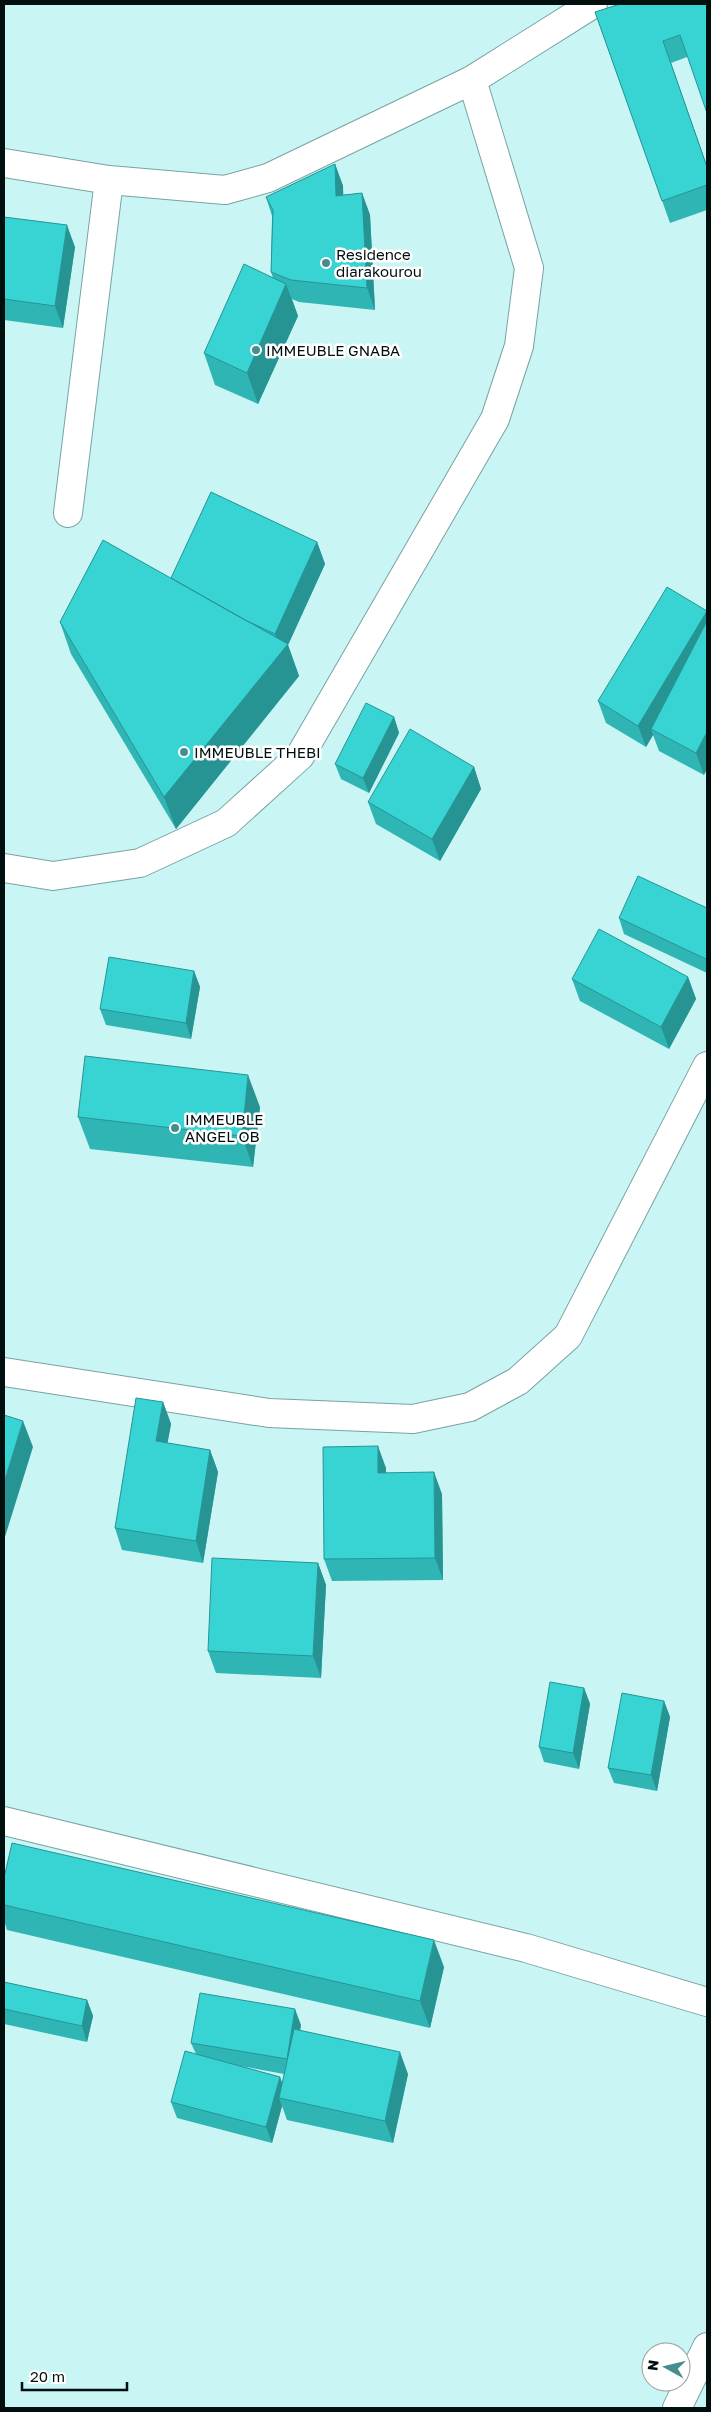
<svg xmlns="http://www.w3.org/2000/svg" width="711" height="2412" viewBox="0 0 711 2412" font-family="'Golos Text',sans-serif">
	<rect width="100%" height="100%" fill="#c9f5f5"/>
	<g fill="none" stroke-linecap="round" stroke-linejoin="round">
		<defs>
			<path id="minor" d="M4,163l105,17 116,10 43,-12 204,-98 121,-76
				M68,513l41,-333
				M4,868l49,8 87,-13 86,-40 74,-67 195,-337 24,-73 10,-78 -57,-188
				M4,1372l265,41 144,6 57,-12 48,-26 50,-45 139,-270
				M4,1821l522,127 181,54"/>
			<path id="tertiary" d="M677,2408l30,-61"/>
		</defs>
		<use href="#minor" stroke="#78a3a2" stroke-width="30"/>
		<use href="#tertiary" stroke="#78a3a2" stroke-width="30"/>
		<use href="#minor" stroke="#fff" stroke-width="28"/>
		<use href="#tertiary" stroke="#fff" stroke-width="28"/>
	</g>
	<path fill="#30b5b5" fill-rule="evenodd" d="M707,4l-20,53 -16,6 36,103v44l-37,13 -75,-211z
		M335,164l8,22v9l19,-2 8,22 5,95 -76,-8 -7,-3 6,17 -40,88 -43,-19 -11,-32 69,-75 -2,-6 1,-56 -6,-19z
		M4,217l71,30 -12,81 -59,-8z
		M317,542l8,22 -37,81 11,31 -123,153 -105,-175 -11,-32 111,-44z
		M707,611l-3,164 -45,-24 -6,-16 -7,12 -40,-24 -8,-22z
		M394,717l5,16 -30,60 -28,-14 -6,-15z
		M474,767l7,22 -41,72 -64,-37 -8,-22z
		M707,908v65l-83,-39 -5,-16z
		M194,971l6,16 -9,52 -85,-14 -6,-16z
		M688,977l8,22 -27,50 -89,-48 -8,-22z
		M260,1107l-7,60 -163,-18 -12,-32z
		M163,1402l8,22 -4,19 43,7 8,22 -15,91 -81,-13 -7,-22z
		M386,1468v5l56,21 1,86 -111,1 -8,-22z
		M318,1563l8,22 -5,93 -105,-5 -8,-22z
		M584,1688l6,16 -11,65 -35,-7 -5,-15z
		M664,1701l6,16 -13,74 -43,-8 -6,-15z
		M4,1878l440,89 -14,61 -423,-98 -3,-10z
		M4,1982l83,18 6,16 -6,26 -83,-18z
		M301,2025l-1,5 108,44 -15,69 -106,-23 -5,-14 -10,37 -95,-25 -6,-16 25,-48 -5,-11zM241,2066l43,8 -2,9 -2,-6z"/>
	<path fill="#279494" d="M335,164l8,22 1,32 -8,-22z
		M362,193l8,22 5,95 -8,-22z
		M67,225l8,22 -12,81 -8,-22z
		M286,284l12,32 -40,88 -11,-31z
		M317,542l8,22 -37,81 11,31 -123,153 -12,-32 117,-145 -6,-18z
		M707,611v35l-56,83 2,6 -7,12 -8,-21z
		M394,717l5,16 -30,60 -6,-15z
		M707,732v37l-3,6 -8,-22z
		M474,767l7,22 -41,72 -8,-22z
		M194,971l6,16 -9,52 -5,-16z
		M688,977l8,22 -27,50 -8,-22z
		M248,1075l12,32 -7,60 -11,-31z
		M163,1402l8,22 -7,39 -8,-22z
		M23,1421l10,26 -29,93v-57z
		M378,1446l8,22v27l-8,-22z
		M210,1450l8,22 -15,91 -7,-22z
		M434,1472l8,22 1,86 -8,-22z
		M318,1563l8,22 -5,93 -8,-22z
		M584,1688l6,16 -11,65 -6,-16z
		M664,1701l6,16 -13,74 -6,-16z
		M434,1940l10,27 -14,61 -10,-27z
		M87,2000l6,16 -6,26 -5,-16z
		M295,2009l6,16 -9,50 -5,-16z
		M400,2052l8,22 -15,69 -8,-22z
		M280,2077l5,15 -6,6 3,8 -10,37 -6,-16z"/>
	<path fill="#38d3d3" stroke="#279494" d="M620,4h87v109l-27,-78 -17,6 44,126v18l-45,16 -67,-189z
		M335,164l1,32 26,-3 5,95 -76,-8 -20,-8 2,-62 -7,-13z
		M4,217l63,8 -12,81 -51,-7z
		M244,264l42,20 -39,89 -43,-20z
		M211,492l106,50 -42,92 -32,-15 -72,-41z
		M103,540l185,104 -124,153 -104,-175z
		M667,587l40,24 -69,115 -40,-25z
		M707,621v111l-11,21 -45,-24z
		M366,703l28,14 -31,61 -28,-14z
		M410,729l64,38 -42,72 -64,-37z
		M638,876l69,32v49l-1,2 -87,-41z
		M599,929l89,48 -27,50 -89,-48z
		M109,957l85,14 -8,52 -86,-14z
		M85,1056l163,19 -6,61 -164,-19z
		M136,1398l27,4 -7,39 54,9 -14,91 -81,-13z
		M4,1415l19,6 -19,62z
		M378,1446v27l56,-1 1,86 -111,1 -1,-112z
		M212,1558l106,5 -5,93 -105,-5z
		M550,1682l34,6 -11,65 -34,-6z
		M622,1693l42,8 -13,74 -43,-7z
		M12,1843l422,97 -14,61 -416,-96v-27z
		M4,1982l83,18 -5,26 -78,-17z
		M200,1993l95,16 -8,50 -96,-16z
		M294,2029l106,23 -15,69 -106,-23z
		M185,2051l95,26 -14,50 -95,-25z"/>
	<g fill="#468e8d" stroke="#fff" stroke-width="2">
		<circle cx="326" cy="263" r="5"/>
		<circle cx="256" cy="350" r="5"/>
		<circle cx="184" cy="752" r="5"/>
		<circle cx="175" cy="1128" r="5"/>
	</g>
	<g text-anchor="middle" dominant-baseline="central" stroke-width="5" stroke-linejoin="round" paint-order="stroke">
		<g font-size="15" fill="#020f0f" stroke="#fff" text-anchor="start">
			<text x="336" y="254">Residence<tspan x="336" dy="17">diarakourou</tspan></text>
			<text x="266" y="350">IMMEUBLE GNABA</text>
			<text x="194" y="752">IMMEUBLE THEBI</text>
			<text x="185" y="1119">IMMEUBLE<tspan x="185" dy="17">ANGEL OB</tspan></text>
		</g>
	</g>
	<rect width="711" height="2412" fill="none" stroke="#020f0f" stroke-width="10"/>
	<g transform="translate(666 2367) rotate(278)"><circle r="24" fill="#ffffff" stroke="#9a9f9f"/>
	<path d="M0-4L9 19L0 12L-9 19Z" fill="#468e8d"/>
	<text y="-8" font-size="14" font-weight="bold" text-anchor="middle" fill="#020f0f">N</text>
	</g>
	<path d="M22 2382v8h105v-8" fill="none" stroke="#020f0f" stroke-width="2.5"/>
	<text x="30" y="2382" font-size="15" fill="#020f0f" stroke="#ffffff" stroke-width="4" paint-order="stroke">20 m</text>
</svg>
